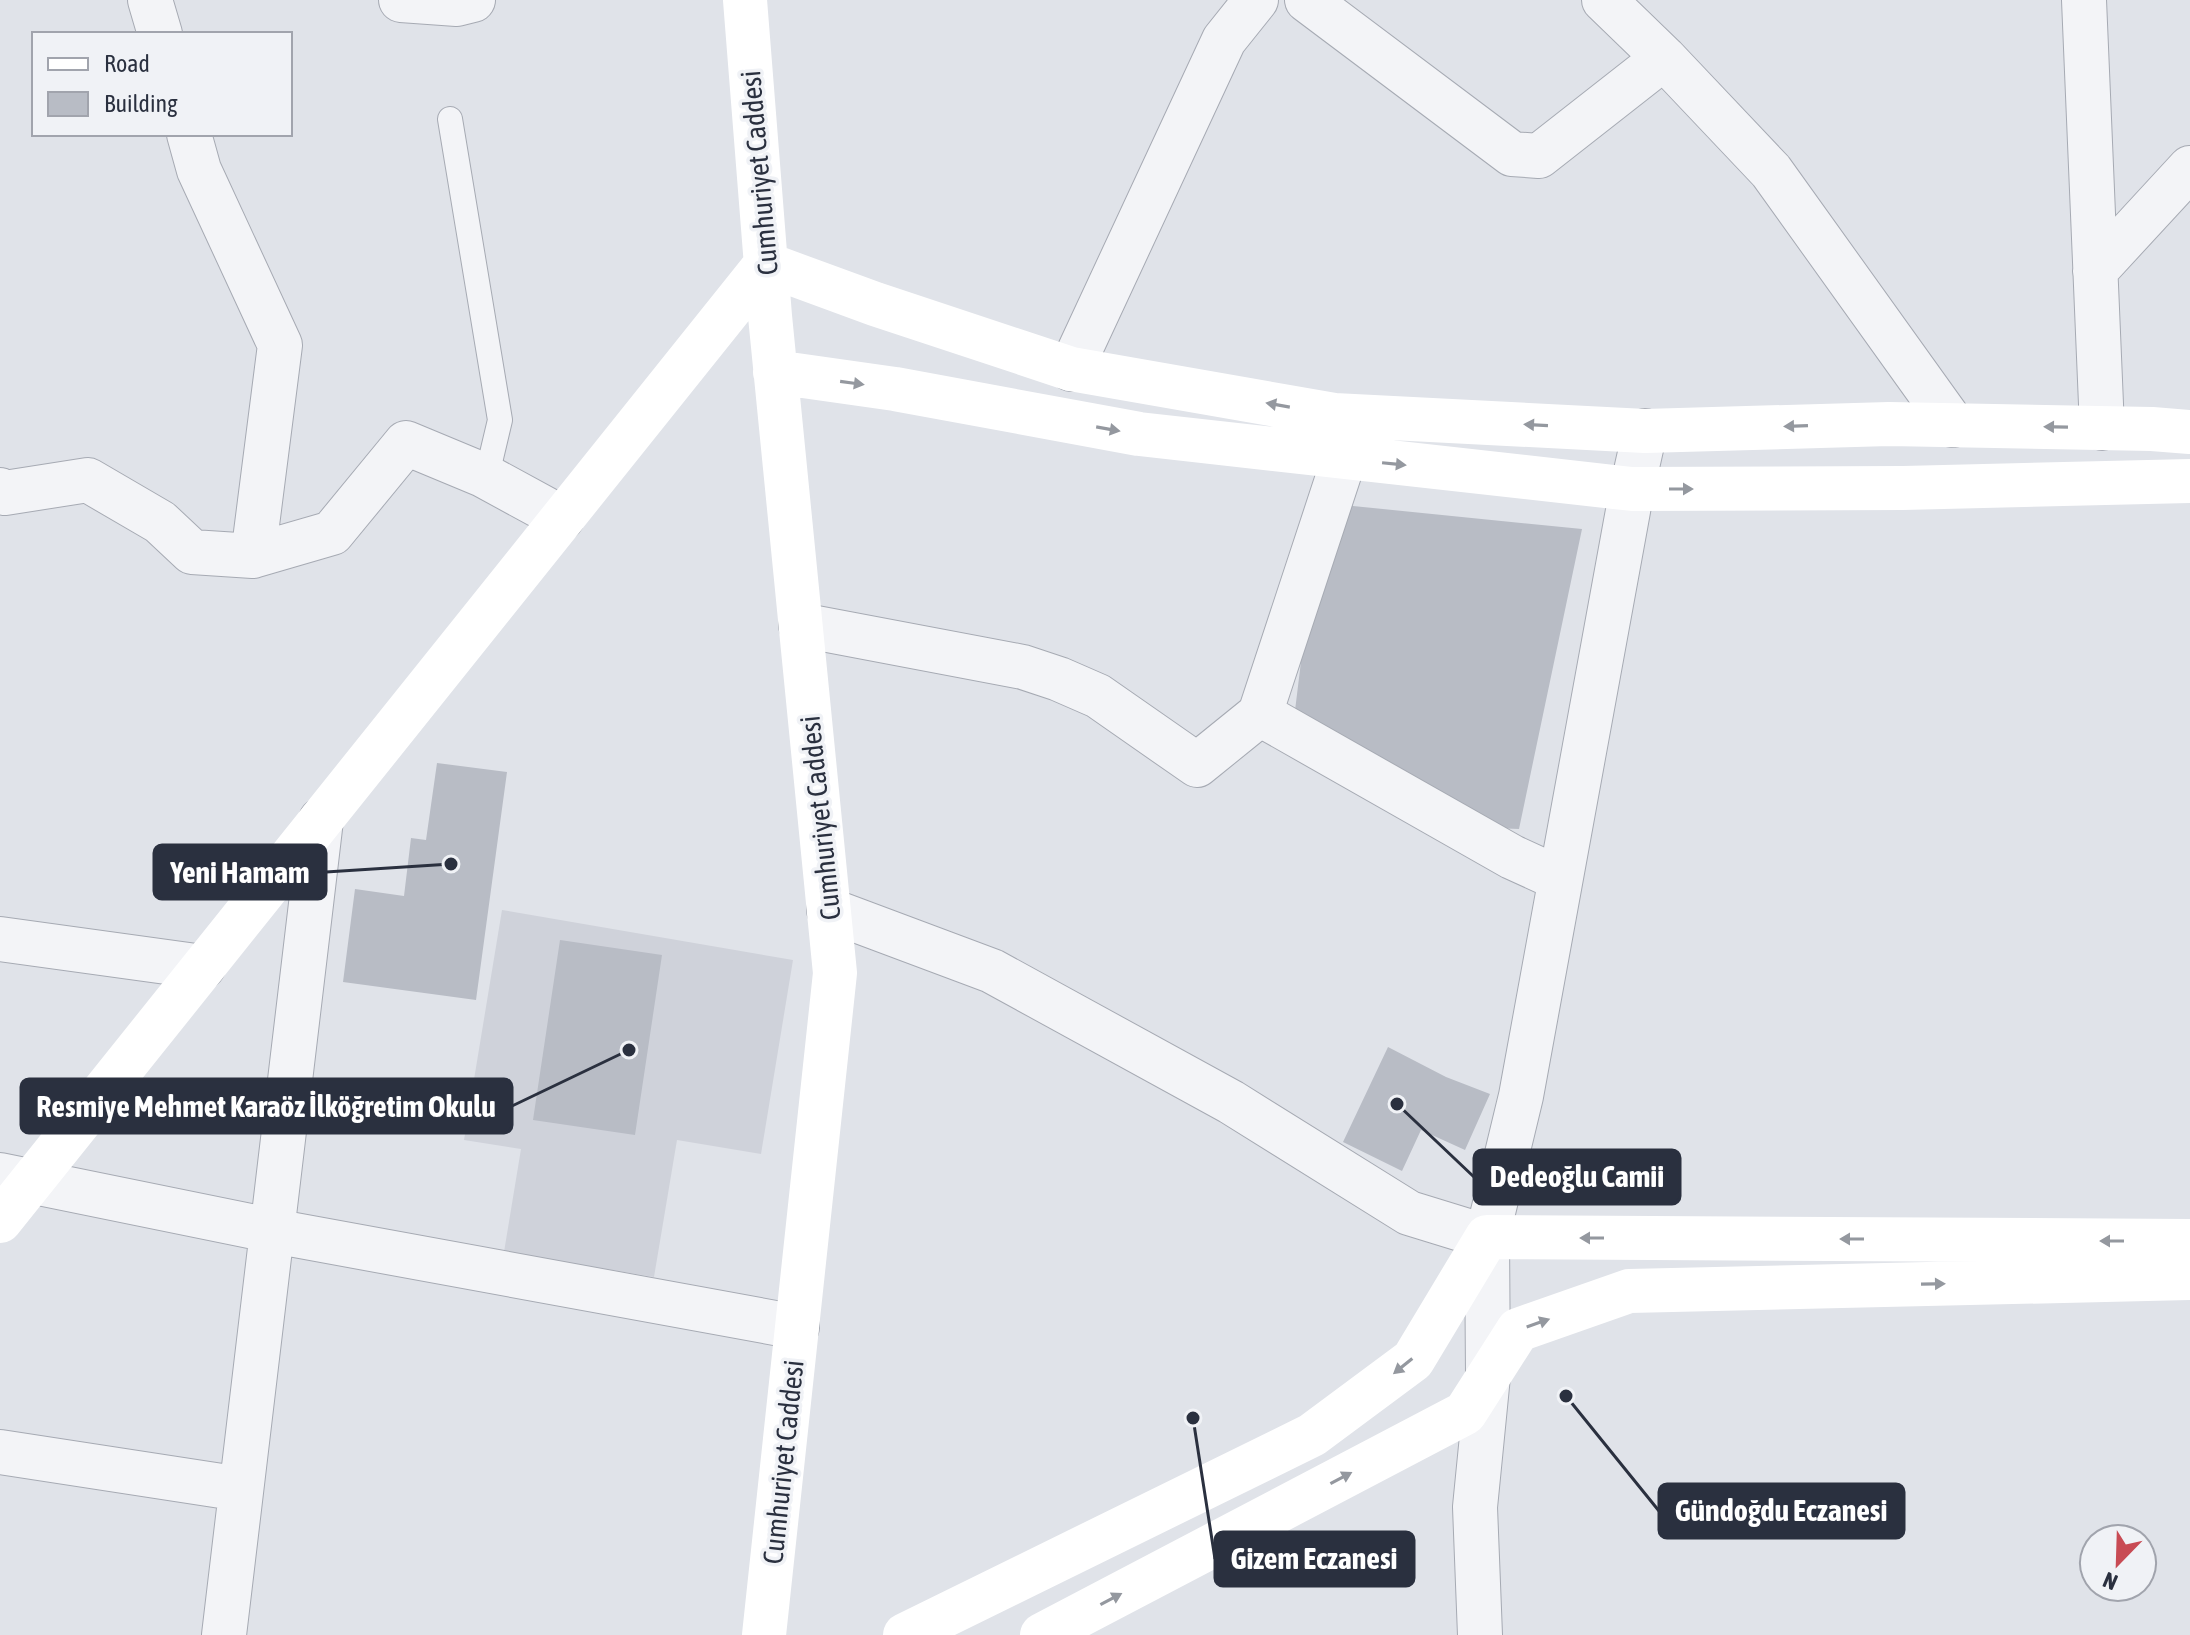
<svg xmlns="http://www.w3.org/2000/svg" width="2190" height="1635" viewBox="0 0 2190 1635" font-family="'Asap Condensed',sans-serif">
	<rect width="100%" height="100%" fill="#e0e3e9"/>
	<path fill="#cfd2da" d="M502,910l291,50 -32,194 -84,-14 -23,137 -150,-25 17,-103 -57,-9z"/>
	<path fill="#b8bcc5" d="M1343,505l239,24 -63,300 -52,-2 -174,-100 11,-90z
		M437,763l70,9 -31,228 -133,-18 12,-93 49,7 7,-58 15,2z
		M560,940l102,15 -27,180 -102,-15z
		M1388,1047l58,30 44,17 -25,56 -44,-20 -19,41 -59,-29z"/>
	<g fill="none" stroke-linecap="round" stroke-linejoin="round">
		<defs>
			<path id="lane" d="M450,119l50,301 -9,38 -8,17"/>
			<path id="street" d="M150,0l10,34
				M401,0l56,4 16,-4
				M1307,0l205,154 27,2 125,-98
				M1604,0l60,58 107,113 182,254
				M2084,0l18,428
				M189,134l10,36 81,175 -27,211
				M2095,271l95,-103
				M1071,369l153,-329 32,-40
				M0,490l5,3 83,-13 72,42 32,30 61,4 79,-23 74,-90 77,32 79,43
				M801,625l222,42 36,12 39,17 99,69 63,-51 84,-255
				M1260,714l252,143 48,22
				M829,910l163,61 239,131 178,111 78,24
				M0,939l203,28
				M0,1175l284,58 513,94
				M0,1452l241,37
				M224,1635l97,-815
				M1480,1635l-5,-128 13,-131 -1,-139 34,-141 111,-607 13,-58"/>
		</defs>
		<use href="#lane" stroke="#a6aab3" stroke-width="26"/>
		<use href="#street" stroke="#a6aab3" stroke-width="46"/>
		<use href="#lane" stroke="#f3f4f7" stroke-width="24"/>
		<use href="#street" stroke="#f3f4f7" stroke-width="44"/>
		<path stroke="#fff" stroke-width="44" d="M745,0l25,316 65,657 -71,662
			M775,372l120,17 244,45 493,55 271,-1 287,-7
			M0,1221l766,-957 109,40 196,65 263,46 311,16 244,-7 263,5 38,3
			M905,1635l407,-200 101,-75 74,-123 703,4
			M1042,1635l423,-222 53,-83 111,-39 561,-13"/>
	</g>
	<defs><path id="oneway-solid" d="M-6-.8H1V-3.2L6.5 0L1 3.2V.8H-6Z" transform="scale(2)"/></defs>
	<g fill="#94989f">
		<use href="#oneway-solid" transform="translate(852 383) rotate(8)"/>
		<use href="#oneway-solid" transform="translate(1278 405) rotate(-170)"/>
		<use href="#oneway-solid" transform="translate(1536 425) rotate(-177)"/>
		<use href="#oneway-solid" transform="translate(1796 426) rotate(178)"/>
		<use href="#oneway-solid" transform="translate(2056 427) rotate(-179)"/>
		<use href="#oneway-solid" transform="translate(1108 429) rotate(10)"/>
		<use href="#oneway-solid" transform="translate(1394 464) rotate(6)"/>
		<use href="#oneway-solid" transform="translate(1681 489)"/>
		<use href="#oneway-solid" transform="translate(1592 1238) rotate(-180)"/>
		<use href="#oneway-solid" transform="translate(1852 1239) rotate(-180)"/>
		<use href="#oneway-solid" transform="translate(2112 1241) rotate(-180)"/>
		<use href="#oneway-solid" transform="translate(1933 1284) rotate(-1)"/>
		<use href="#oneway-solid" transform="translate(1538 1323) rotate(-19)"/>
		<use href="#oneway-solid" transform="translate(1403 1366) rotate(141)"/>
		<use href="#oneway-solid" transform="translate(1341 1478) rotate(-28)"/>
		<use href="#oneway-solid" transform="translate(1111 1599) rotate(-28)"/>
	</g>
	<g text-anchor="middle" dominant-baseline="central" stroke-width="7" stroke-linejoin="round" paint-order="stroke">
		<g font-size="28" fill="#2a303f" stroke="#f0f2f6">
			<text transform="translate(759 173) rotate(-95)">Cumhuriyet Caddesi</text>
			<text transform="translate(820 818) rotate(-96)">Cumhuriyet Caddesi</text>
			<text transform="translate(783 1462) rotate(-84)">Cumhuriyet Caddesi</text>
		</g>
	</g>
	<path fill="none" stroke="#2a303f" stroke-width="3" d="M451 864L326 872M629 1050L512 1106M1397 1104L1474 1177M1566 1396L1659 1511M1193 1418L1215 1559"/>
	<g fill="#2a303f" stroke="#f0f2f6" stroke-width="3">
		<circle cx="451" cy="864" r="8"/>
		<circle cx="629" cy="1050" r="8"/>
		<circle cx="1397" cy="1104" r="8"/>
		<circle cx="1566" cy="1396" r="8"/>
		<circle cx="1193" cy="1418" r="8"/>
	</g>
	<g fill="#2a303f" stroke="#2a303f" stroke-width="3">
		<rect x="154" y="845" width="172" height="54" rx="8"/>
		<rect x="21" y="1079" width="491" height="54" rx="8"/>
		<rect x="1474" y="1150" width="206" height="54" rx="8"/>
		<rect x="1659" y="1484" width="245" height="54" rx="8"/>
		<rect x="1215" y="1532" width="199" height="54" rx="8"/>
	</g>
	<g font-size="30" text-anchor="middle" font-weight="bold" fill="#fff">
		<text x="240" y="883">Yeni Hamam</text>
		<text x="266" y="1117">Resmiye Mehmet Karaöz İlköğretim Okulu</text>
		<text x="1577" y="1187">Dedeoğlu Camii</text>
		<text x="1781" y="1521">Gündoğdu Eczanesi</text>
		<text x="1314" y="1569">Gizem Eczanesi</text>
	</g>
	<rect x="32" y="32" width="260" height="104" fill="#f0f2f6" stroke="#a1a4ad" stroke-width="2"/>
	<rect x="48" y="58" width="40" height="12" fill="#ffffff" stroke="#a1a4ad" stroke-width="2"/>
	<text x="104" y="72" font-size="24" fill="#2a303f">Road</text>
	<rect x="48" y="92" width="40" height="24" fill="#b8bcc5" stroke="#a1a4ad" stroke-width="2"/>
	<text x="104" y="112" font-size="24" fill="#2a303f">Building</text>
	<g transform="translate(2118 1563) rotate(203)"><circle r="38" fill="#f0f2f6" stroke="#a1a4ad" stroke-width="2"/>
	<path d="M0-6L14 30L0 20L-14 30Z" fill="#c84b54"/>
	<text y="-12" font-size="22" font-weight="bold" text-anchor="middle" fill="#2a303f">N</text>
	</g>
</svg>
